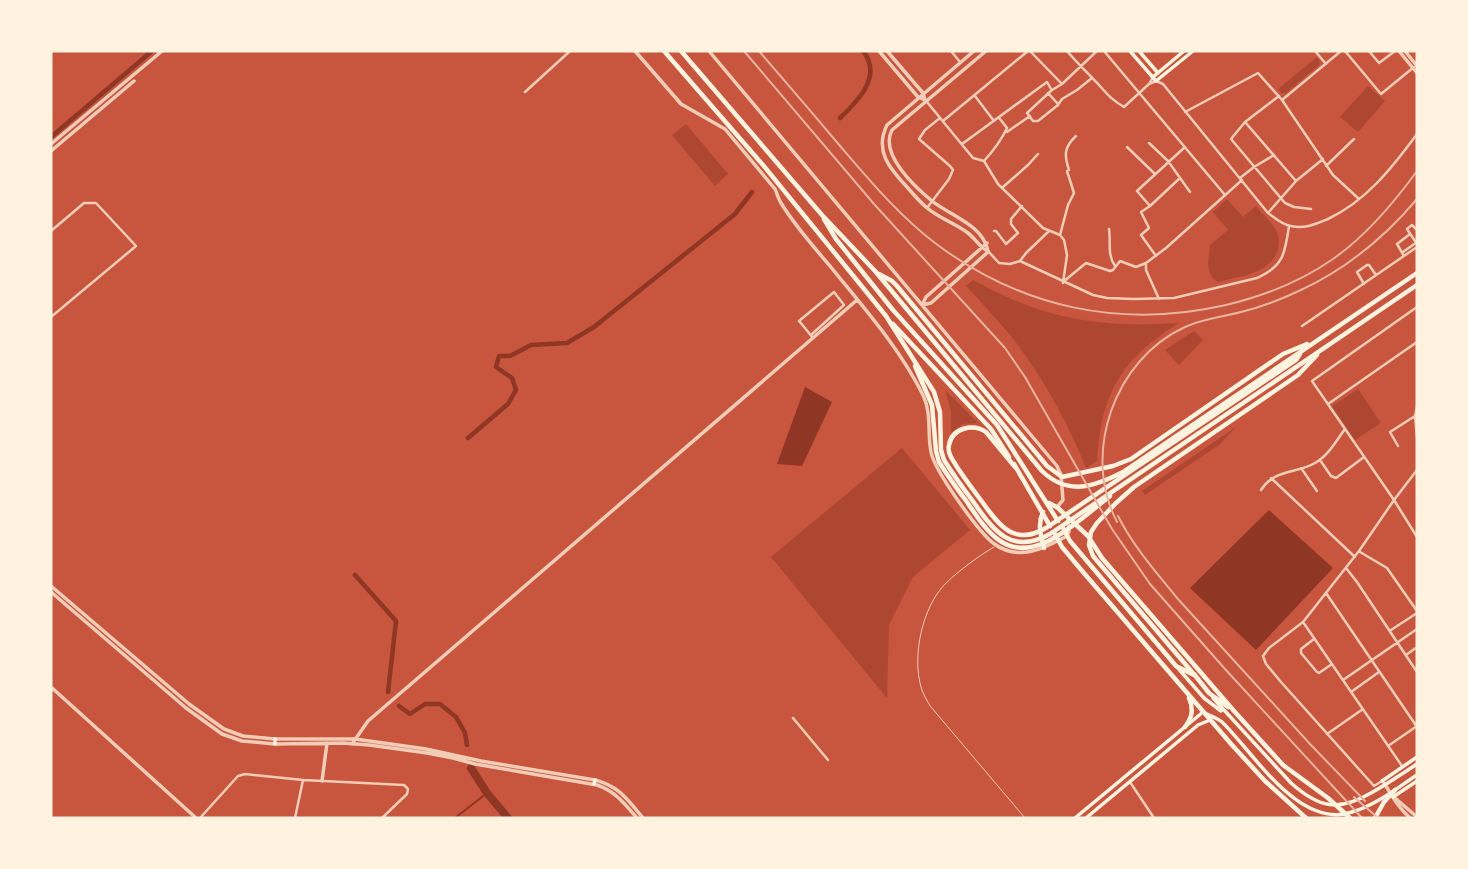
<svg xmlns="http://www.w3.org/2000/svg" width="1468" height="869" viewBox="0 0 1468 869" font-family="'Noto Sans',sans-serif">
	<rect width="100%" height="100%" fill="#c8553d"/>
	<path fill="#ae4732" d="M1317,57l3,5 -1,3 -33,28h-5l-3,-4z
		M1368,86l17,15 -27,31 -18,-15z
		M686,124l42,50 -13,12 -43,-51z
		M1227,199l16,18 13,-11c6,8 16,17 21,26 2,5 2,11 1,17 -7,25 -39,27 -60,33 -14,-8 -9,-22 -8,-37l18,-15 -15,-18z
		M973,280c70,39 126,48 206,43 -58,36 -78,71 -82,138l-11,7c-19,-47 -44,-93 -76,-133 -14,-17 -29,-33 -44,-49z
		M1194,331l9,9 -24,25 -14,-15z
		M1358,389l23,34 -26,17 -23,-34z
		M945,390l32,32v1l-15,1 -11,9v-22z
		M1236,427l-16,17 -75,51 -3,-4z
		M902,448l68,82 -57,47 -24,48 -2,73 -116,-141z"/>
	<path fill="#8f3625" d="M805,387l27,15 -30,64 -25,-2z
		M1269,510l64,58 -77,82 -66,-62z"/>
	<g fill="none" stroke-linecap="round" stroke-linejoin="round">
		<path stroke="#8f3625" stroke-width="2" d="M455,818l32,-25"/>
		<path stroke="#8f3625" stroke-width="4.5" d="M840,118c18,-17 43,-42 23,-67
			M51,137l101,-86
			M468,438l40,-34 8,-14 -4,-12 -16,-11 3,-11h11l21,-11 36,-2 27,-16 141,-113 17,-22
			M355,575l41,46 -8,71
			M399,706l11,8 15,-10h15l16,13 9,16 2,12"/>
		<path stroke="#8f3625" stroke-width="8" d="M471,768l16,25 21,25"/>
		<path stroke="#f1ccb7" stroke-width="1" d="M994,547c-17,10 -34,23 -48,36 -24,24 -34,73 -25,104 2,7 6,14 10,20l94,111"/>
		<path stroke="#f1ccb7" stroke-width="2.5" d="M951,51l9,11
			M1030,51l32,33 35,-33
			M1067,51c10,12 21,22 32,34 9,10 13,15 25,22l25,-23 4,-7
			M1104,51l121,144
			M1315,51l11,13
			M1345,51l36,43 33,-27
			M1369,51l10,12 16,-12
			M1062,84l-10,6 -25,23 6,8h5l20,-16 4,-6 15,-9 15,-12
			M1149,84l7,-3 7,3 105,129c7,5 14,12 23,13 14,3 25,-2 37,-7 38,-18 64,-51 89,-85
			M525,92l45,-41
			M1048,93l10,11
			M975,96l19,25
			M1279,96l-34,26 -14,17 54,64 9,4 17,2
			M1282,100l59,-49
			M927,102l46,56 11,3 14,23 45,44 17,7 4,5 3,15 -4,28
			M1185,112l73,-39 24,27 51,75 26,24
			M943,121l85,-70
			M1245,122l51,59
			M1007,132l23,-16
			M1149,143l19,18 22,31
			M962,144l85,-62 4,7
			M1127,147l28,27
			M984,161c9,-10 17,-20 23,-33l-7,-9
			M1326,166l28,-27
			M1240,178l14,-11 20,-12
			M1003,187l25,-22 10,-11
			M1150,206l30,-28
			M927,208l22,-29 4,-9 -3,-4 -31,-27 6,-9 15,-12
			M1268,213l28,-32 27,-22
			M1109,229c2,13 -2,26 6,37
			M1417,230l-5,-5 -5,4 10,15
			M51,231l33,-28h12l40,43 -85,71
			M994,231h2l10,13 12,-11 -7,-9v-5l11,-13
			M1060,235l8,-30 6,-12 -7,-22 2,-1c-5,-15 -5,-23 7,-34
			M988,251l11,12 11,1 10,-3 73,34 14,3 26,1 41,-1 83,-20c27,-12 28,-25 32,-52
			M1403,252l14,-10
			M1156,256l-15,-21 8,-7 -8,-16 9,-6 -13,-15 48,-44
			M1404,256l-7,-12 13,-10
			M1020,261l6,-8 23,-22
			M1063,282l23,-19 24,8 3,-1 7,-9 16,6 10,-4
			M1364,284l-7,-12 10,-7h2l7,10
			M1159,299l-13,-29v-7l20,-15 76,-68
			M1417,307l-105,74 82,119 23,37
			M1302,326l115,-79
			M811,335l33,-30 -10,-13 -35,29 1,1 13,16
			M1328,404l89,-62
			M1417,407l-2,9 2,22
			M1398,446l-8,-14 25,-16
			M1320,460l11,16 5,2 28,-21
			M1301,468l16,23
			M1271,478l84,79
			M1261,490c13,-21 35,-16 54,-27 13,-7 21,-22 30,-34
			M1360,552l27,16 30,43
			M1346,568l11,14 60,90
			M1326,593l91,134
			M1303,622l99,144
			M1391,630l26,-17
			M1314,639l-13,10v4l16,19 2,1 13,-9
			M1406,655l11,-8
			M1343,680l74,-51
			M1351,692l28,-20
			M793,718l35,42
			M1327,734l36,-25
			M1388,746l29,-20
			M1382,781l-8,5 -93,-104 -15,-18 -3,-8 6,-8 34,-26 56,-71 35,-51 23,-30
			M1130,782l24,36
			M200,818l38,-42 7,-2 58,6 101,5 4,4 -1,5 -25,24
			M295,818l8,-38"/>
		<path stroke="#f1ccb7" stroke-width="3.5" d="M635,51l46,53 44,25 50,60c2,4 3,9 6,14 14,23 32,43 49,63 33,41 69,81 93,129 9,19 4,37 8,57 3,18 47,79 62,91 25,19 50,6 74,-7l2,-5 -1,-11
			M709,51l348,415 4,9 2,25 -6,7
			M879,51l39,46 7,3
			M887,51l36,42 2,7
			M974,51l-87,74c-13,26 3,44 20,62 6,7 12,14 19,20 12,11 29,16 42,26 8,6 11,14 20,18
			M986,51l-94,79c-13,24 23,57 40,71 19,15 51,24 56,50
			M1399,51l18,22
			M1405,51l12,15
			M51,144l111,-93
			M51,151l83,-70
			M922,305l4,-8 61,-54
			M922,305l9,-2 57,-51
			M51,586l138,118 35,25 19,7 32,3h80l71,10 55,12 114,19c24,6 33,20 48,38
			M51,592l135,116 36,26 20,7 33,3 68,-1 26,2 58,8 26,5 22,6 122,21c18,6 28,19 40,33
			M51,687l145,131
			M352,744l16,-23 489,-421
			M322,781l5,-38
			M1384,783c9,14 13,23 26,35
			M1395,798l22,19"/>
		<path stroke="#fff3e0" stroke-width="3.5" d="M1130,51l26,30 37,-30
			M1139,51l19,22
			M1153,77l31,-26
			M1177,667l27,31 17,13
			M1213,698l78,85c28,25 47,29 80,10 16,-9 31,-19 46,-29
			M275,739v5
			M1382,781l35,-24
			M594,784l1,-4
			M1393,797l24,-16
			M1075,818l128,-106c6,4 13,5 19,10 32,31 77,108 130,90 24,-7 45,-24 65,-37
			M1086,818l112,-93 12,-5"/>
		<path stroke="#fff3e0" stroke-width="4.5" d="M824,219l12,20 57,71 104,115 61,96
			M893,324l98,105 18,28
			M1014,464l36,62
			M1049,503l9,5 30,28 14,22 132,153 49,54 45,33 22,20
			M1043,512c-6,13 -2,23 1,36
			M1063,528l7,13 106,125 18,9
			M1055,534l7,13 21,25 149,173 33,36 41,37
			M1192,672l-99,-116 -4,-11 2,-13 6,-9 19,-20 18,-16 164,-112 19,-20
			M1194,674l15,19 19,14
			M1185,727c7,-10 9,-17 4,-29
			M1375,818l9,-16 11,-12"/>
		<path stroke="#fff3e0" stroke-width="4.5" d="M664,51l99,114 123,151 48,76 6,20 1,38 3,10c9,14 18,27 28,40 21,30 39,56 78,34l367,-249
			M681,51l141,164 53,56 167,200c26,25 52,16 81,1l294,-199
			M879,274l13,7 5,5 150,180 15,11 51,-11 18,-7 152,-105 24,-10
			M915,366l17,39 4,46 3,11c9,14 18,27 28,40 19,28 38,58 77,41 21,-9 47,-32 66,-47
			M1015,467l-29,-35c-13,-9 -34,-4 -37,13 -2,8 4,15 8,22 8,12 17,24 26,36 17,24 32,43 63,25l250,-168 4,-6"/>
		<path stroke="#e9b49f" stroke-width="2" d="M744,51l130,153 131,144 20,29 87,152 38,55 75,85 137,149
			M759,51c25,29 51,59 76,89 31,36 62,74 100,103 86,65 186,86 291,62 38,-9 74,-23 107,-46 33,-23 60,-55 84,-88
			M1118,516c15,30 38,56 59,82l133,146 55,57
			M1117,522c-36,-69 -2,-163 68,-195 17,-8 37,-10 56,-15 21,-5 41,-13 60,-22 45,-21 84,-53 116,-91
			M1354,797l24,21"/>
	</g>
	<rect width="1468" height="869" fill="none" stroke="#fff3e0" stroke-width="105"/>
</svg>
